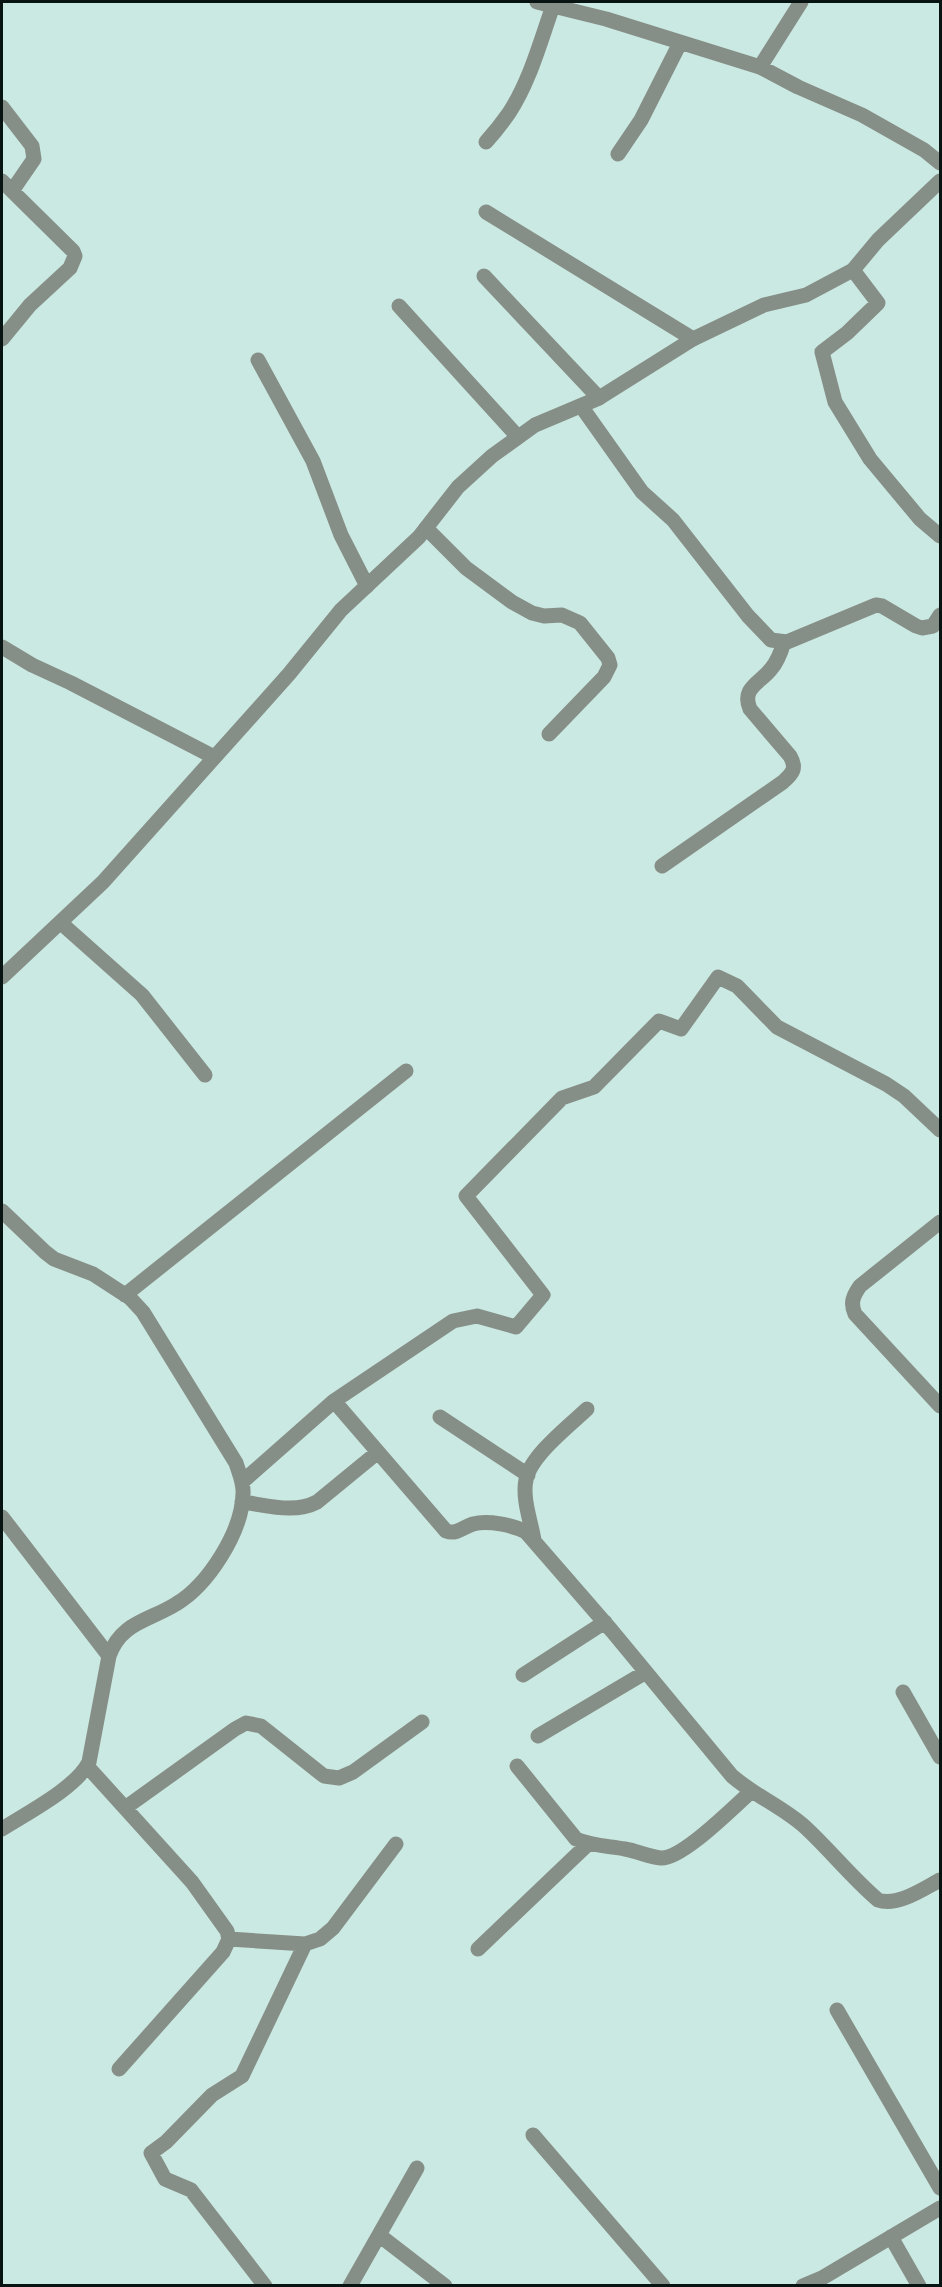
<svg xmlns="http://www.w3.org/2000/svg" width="942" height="2287" viewBox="0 0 942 2287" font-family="'Noto Sans',sans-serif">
	<rect width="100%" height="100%" fill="#cae9e2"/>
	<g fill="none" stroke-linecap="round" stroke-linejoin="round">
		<path stroke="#868f87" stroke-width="15" d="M537,2l69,17 154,48 38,20 64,28 62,35 16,13
			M760,67l41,-65
			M2,107l30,39 2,13 -22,32
			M486,142c8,-9 16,-19 23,-29 21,-32 31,-71 44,-107
			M618,154l23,-34 39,-77
			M2,181l71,70 2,5 -5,12 -40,37 -28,34
			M486,212l207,127
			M853,270l25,33 -31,30 -25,19 13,50 35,57 50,60 20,17
			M484,276l115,122
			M399,306l119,131
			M258,360l55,101 28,74 26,51
			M581,406l61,86 31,28 75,96 23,24 16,2 89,-37 6,1 34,20 6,2 11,-2 7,-11
			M426,528l40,40 46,34 20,11 12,3 18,-1 18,8 28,35 2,7 -6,12 -55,57
			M2,647l30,18 39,18 143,74
			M662,866l121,-84c10,-9 14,-14 7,-26l-40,-47c-9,-21 10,-26 21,-40 7,-8 10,-17 13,-27
			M61,923l81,72 63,80
			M2,1211l43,41 9,7 39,15 37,24 13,14 93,151c3,10 8,20 7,31 -1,38 -35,91 -67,110 -27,17 -55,18 -67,52l-20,106c-13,26 -62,51 -87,67
			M940,1222l-80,64c-7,10 -10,17 -5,28l85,92
			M125,1295l281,-224
			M334,1401l112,130c11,4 17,-4 27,-7 15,-4 40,1 53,8l86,99 120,145c23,20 51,31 73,51 25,23 47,51 73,73 19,7 45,-11 62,-20
			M440,1417l88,58
			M242,1482l92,-81 119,-80 24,-5 39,11 27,-32 -77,-99 96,-98 32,-11 65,-66 22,8 37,-52 19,9 40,41 109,57 18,12 36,34
			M242,1502c25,3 52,12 75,0l61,-50
			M2,1517l107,139
			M534,1540c-3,-18 -12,-42 -8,-60 4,-24 43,-54 61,-71
			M523,1675l82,-53
			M903,1692l37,65
			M538,1736l108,-64
			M87,1766l105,116 35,49 2,8 -6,13 -104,117
			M517,1766l59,73c16,7 32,7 49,10 12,2 24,8 36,9 22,1 73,-52 91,-67
			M125,1808l110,-79 11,-6 15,3 63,50 15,2 14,-6 69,-50
			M229,1939l76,5 15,-5 13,-11 63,-84
			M478,1949l110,-105
			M837,2010l103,178
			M533,2135l130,151
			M379,2235l66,51
			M891,2237l28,49
			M265,2286l-74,-96 -26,-11 -14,-26 15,-11 46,-47 30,-19 63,-132
			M350,2286l67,-118"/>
		<path stroke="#868f87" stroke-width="15" d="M2,977l101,-95 186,-208 52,-64 78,-73 39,-50 34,-31 43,-31 64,-27 94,-59 71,-34 42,-10 47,-25 25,-30 62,-59
			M803,2286l19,-8 118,-70"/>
	</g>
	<rect width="942" height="2287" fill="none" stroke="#081411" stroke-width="6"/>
</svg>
